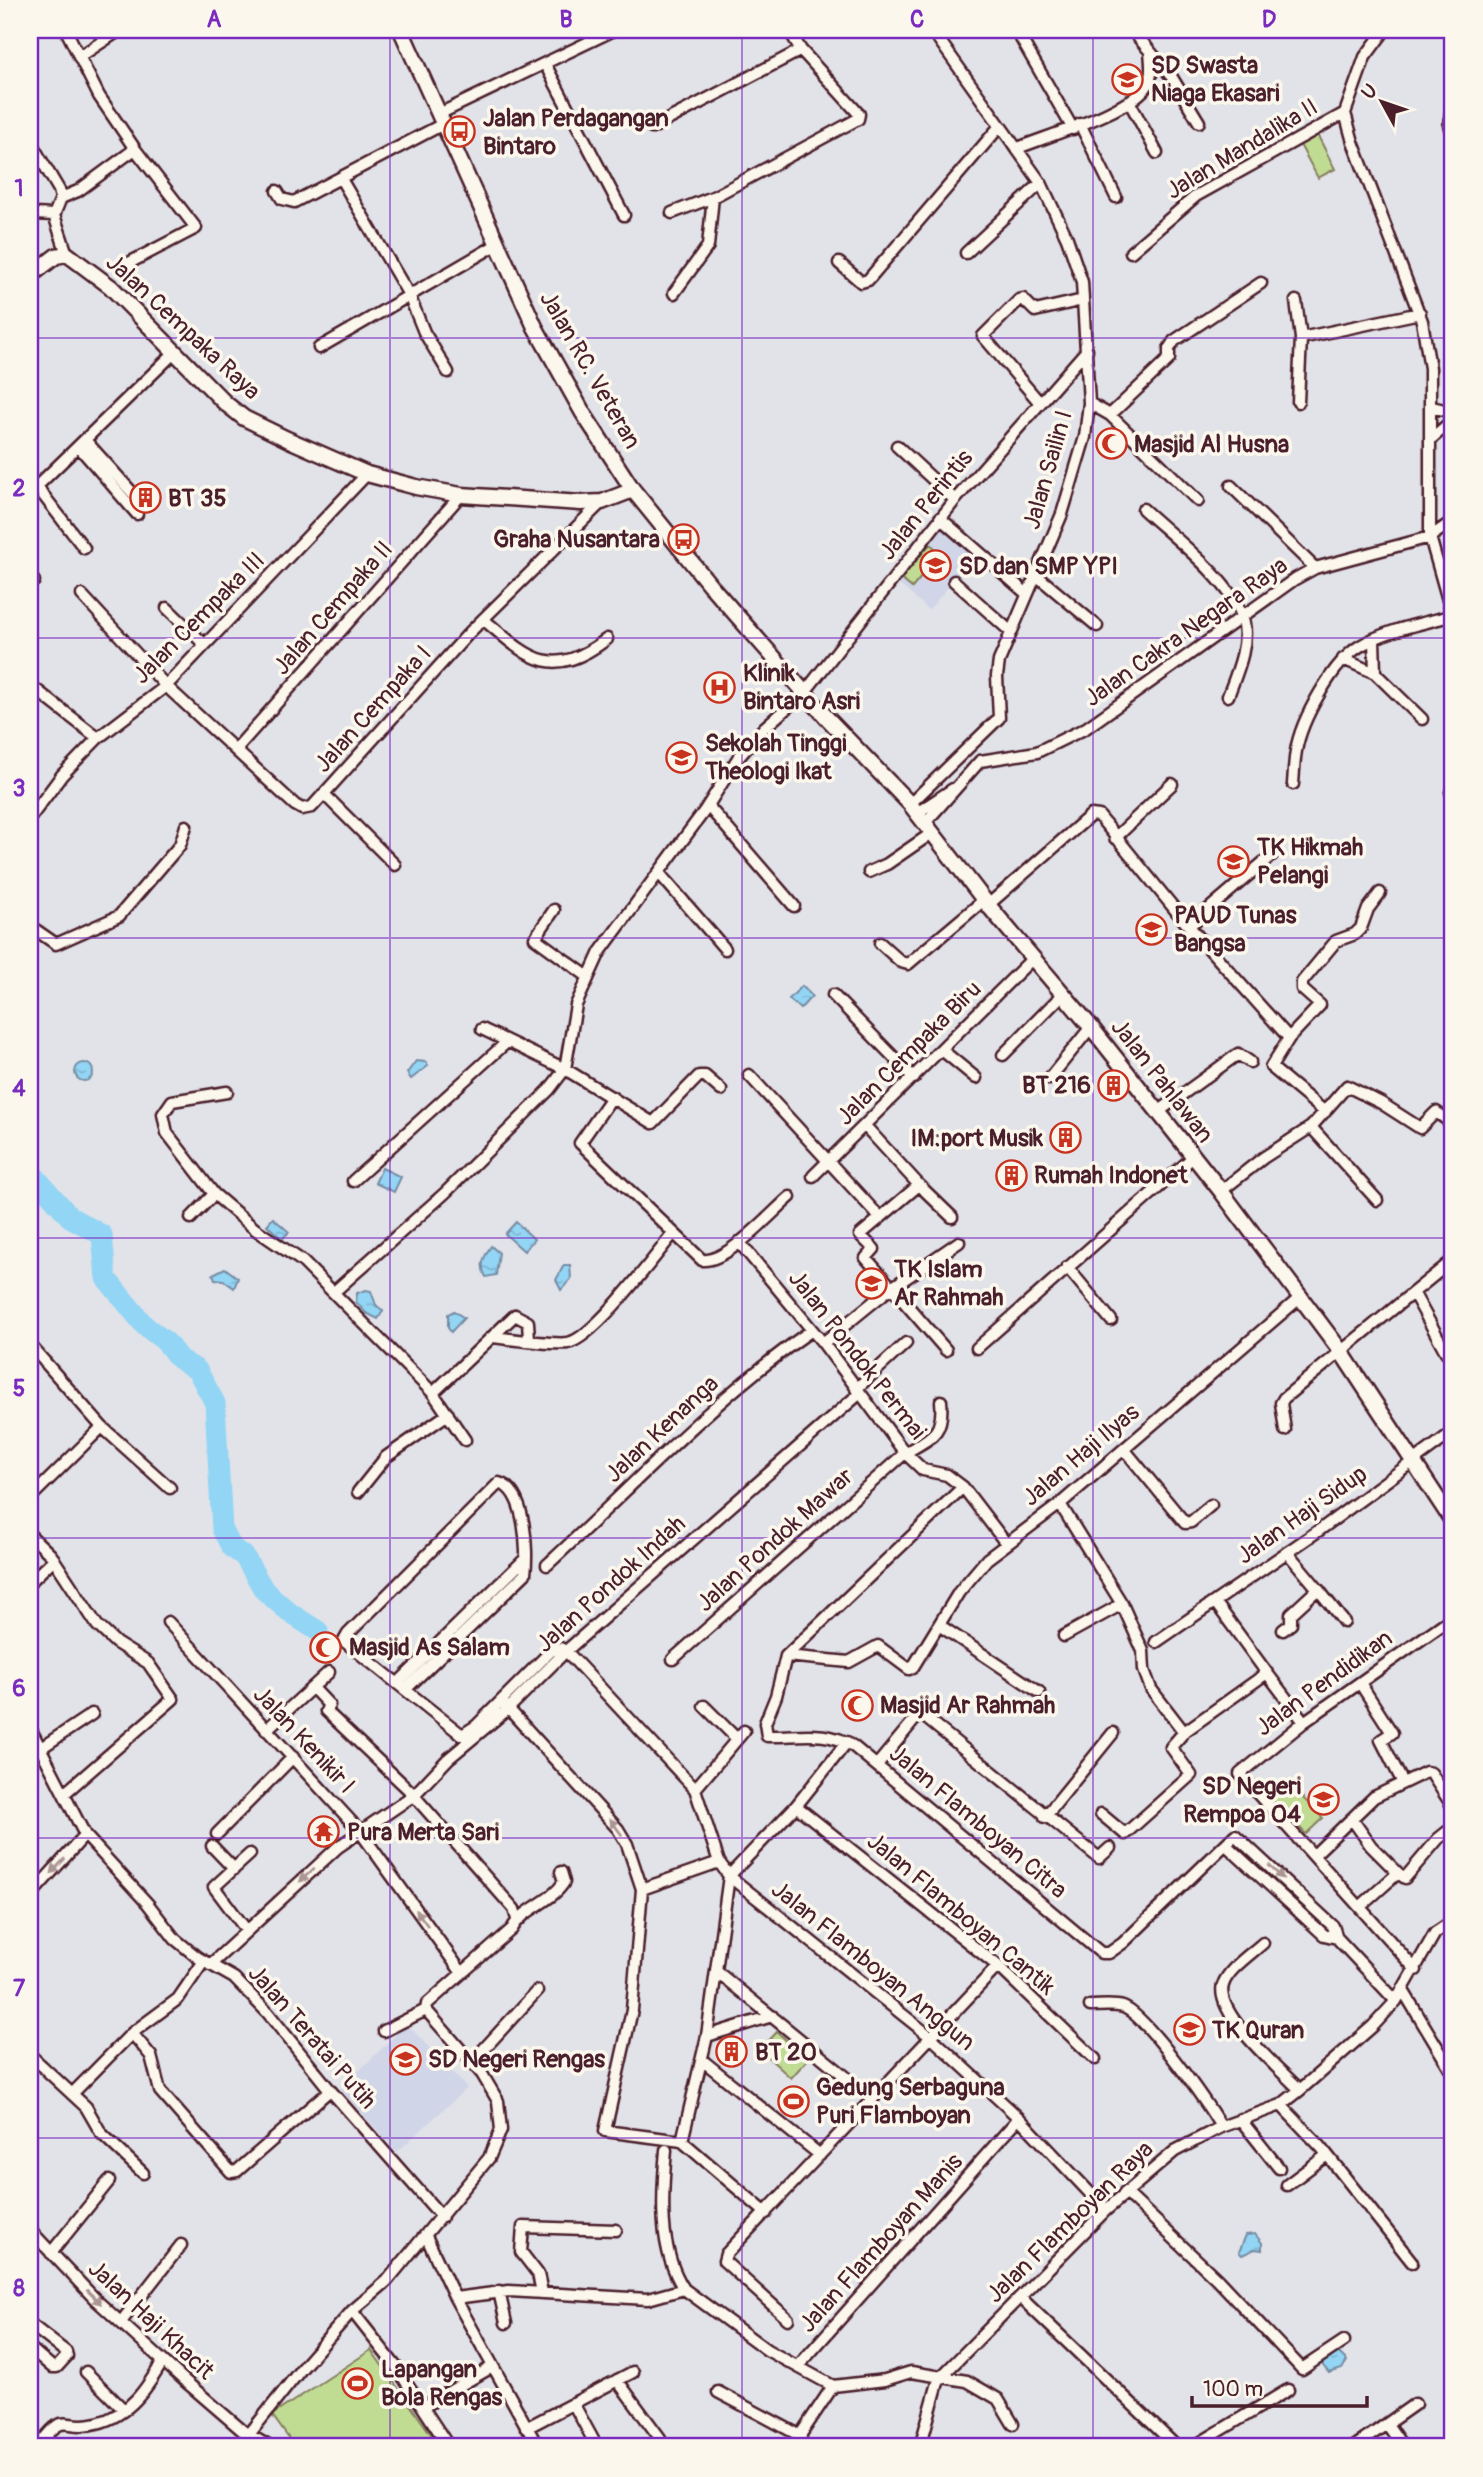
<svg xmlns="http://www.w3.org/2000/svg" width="1483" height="2477" viewBox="0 0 1483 2477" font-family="Pangolin,sans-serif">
	<defs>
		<pattern id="water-ripples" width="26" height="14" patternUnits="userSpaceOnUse" patternTransform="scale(1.75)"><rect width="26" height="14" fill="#93d5f4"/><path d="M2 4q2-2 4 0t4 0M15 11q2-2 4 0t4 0" fill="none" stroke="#80b6d1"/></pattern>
	</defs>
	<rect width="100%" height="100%" fill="#e2e3e9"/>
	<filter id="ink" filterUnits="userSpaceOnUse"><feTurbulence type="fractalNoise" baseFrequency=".0143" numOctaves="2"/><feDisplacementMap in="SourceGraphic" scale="14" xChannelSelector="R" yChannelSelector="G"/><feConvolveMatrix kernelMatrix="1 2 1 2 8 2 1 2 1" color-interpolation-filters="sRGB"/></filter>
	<g filter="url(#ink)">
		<path fill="#d0d5e7" d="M942,523l35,29 -48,58 -35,-30z
			M407,2024l60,64 -70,64 -57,-63z"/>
		<path fill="#c0dc93" stroke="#857e5f" stroke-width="2" d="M1317,134l18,35 -17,9 -19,-35z
			M930,544l11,9 -29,35 -11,-9z
			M1287,1782l36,36 -17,16 -35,-35z
			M777,2032l31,27 -17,19 -31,-28z
			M371,2350l69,97h-145l-23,-32z"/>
		<path fill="url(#water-ripples)" stroke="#768ca4" stroke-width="2" d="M802,986l10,10 -12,13 -11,-10z
			M416,1061l10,1 2,4 -17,13 -4,-6z
			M75 1072a9 9 0 1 1 18 0a9 9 0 1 1-18 0Z
			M382,1168l19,9 -7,15 -19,-9z
			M273,1218l16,14 -7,7 -15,-14z
			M516,1222l18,17 -10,12 -19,-17z
			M491,1246l8,7 -3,22 -10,2c-7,-11 -2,-21 5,-31z
			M564,1265h6l1,14 -10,11 -5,-10z
			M225,1268l13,10 -4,10 -11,-8 -8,-1 -2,-5z
			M366,1290l5,1 5,14 7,6 -5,8 -12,-6 -10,-11 1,-9z
			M454,1311l10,7 -13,14 -3,-4v-14z
			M1255,2234l7,9v7l-7,-1 -13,6 -3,-3 7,-17z
			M1337,2351l10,10 -5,8 -13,4 -8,-10z"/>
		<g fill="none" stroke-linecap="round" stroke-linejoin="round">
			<path stroke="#93d5f4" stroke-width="21" d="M30,1171l40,46 32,18 4,43 39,48 21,16 13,17 18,11 18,33 7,126 10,19 12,8 20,34 26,23 28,18"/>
			<defs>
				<path id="street" d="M66,30l33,66 36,53 61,79 -69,36
					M1016,30l57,99
					M1132,30l39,46 28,46
					M1385,30l-20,27 -20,56 8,29 69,179 8,47v169l23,81
					M939,38l8,-8
					M1140,39l11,-9
					M79,57l41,-27
					M545,64l79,151
					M1453,100l-4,25 4,12
					M1129,101l28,52
					M441,113l173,-83
					M1080,124l36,73
					M652,128l149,-78
					M30,141l29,49 2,8 -7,17 13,39
					M1018,148c29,-12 115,-37 130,-64 5,-9 3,-22 2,-32
					M341,179l68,116 15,37 24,40
					M277,191l5,8 12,3 151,-79
					M61,198l17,-7 57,-42
					M672,213l41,-16 145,-78 1,-5 -58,-64 -12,-20
					M30,217l4,-3 20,1
					M1131,252l65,-56 149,-83
					M966,253l75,-70
					M839,263l22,19 7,-2 132,-154
					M674,293l34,-47 5,-49
					M1296,301l5,37 -3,64
					M1301,338l119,-25
					M319,348l179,-104
					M1040,403l-57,-67 36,-36 4,-1 12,12 48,-11
					M1089,403l21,12 88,86
					M1431,407l22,5
					M1110,415l59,-56v-10l5,-8 87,-58
					M1432,438l21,-18
					M85,440l53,59 -9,6
					M897,446l58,54
					M79,447l58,67
					M1231,486l84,82
					M37,487l47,61
					M30,493l145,-141
					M1143,509c29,27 86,70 99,107 9,25 -5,57 -14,80
					M940,518l87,76
					M1035,574l62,52
					M30,577l4,4
					M954,581l56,50
					M82,595l84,91 129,119 7,4 10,-2 157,-174 133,-131
					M167,608l38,37
					M483,619c47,40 68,62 124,20
					M1374,639l1,34
					M1343,659l32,14 47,46
					M30,685l68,53
					M236,749l225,-254
					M1293,784c1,-11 1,-22 3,-33 5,-31 37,-89 64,-105 28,-17 63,-22 93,-31
					M1451,792l2,-2
					M325,795l70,70
					M910,804l89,-86 -2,-42 2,-15 63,-147 23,-77 4,-34 -7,-121 -15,-44 -26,-55 -109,-153
					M708,806l86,100
					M917,813l36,-24
					M30,818l32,-43 36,-37 68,-52 201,-212
					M925,823l55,-62 57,-9 49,-24 209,-149 20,-11 115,-31 23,-16
					M1115,838l57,-54
					M869,872l18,-8 45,-31
					M659,873l66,76
					M988,905l103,-90 8,1 87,107 103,115 -18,29 54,45
					M554,910l-19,28 52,38
					M30,926l26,18 63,-28 61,-71 6,-19
					M1189,926l83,-71
					M880,943l21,19 7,2 76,-64
					M833,995l81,83
					M482,1029l83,40 88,54 46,-47h6l16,14
					M1289,1038l31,-33 -18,-16v-7l34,-41 19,-7 6,-6 7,-19 12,-16
					M943,1051l33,27
					M1003,1055l60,-61
					M749,1075l126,137
					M1049,1079l42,-52
					M612,1097l-32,46 122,117c25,3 69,-47 88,-63
					M1158,1112l80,-58 12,8
					M865,1126l54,59 -59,50 14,14 -8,9 80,92
					M1311,1127l66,73
					M813,1176l220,-218
					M353,1181l154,-139
					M919,1185l33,32
					M1221,1191l42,-33 48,-31 36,-41 34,17 39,25 16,-16 17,12
					M214,1194l-47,-61 -4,-19 9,-13 55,-9
					M191,1218l23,-24 41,35 47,32 131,132 82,-78 13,7 1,17
					M739,1242l84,101 82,110 18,17 24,5 16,12 42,55
					M1067,1267l44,53
					M334,1292l111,-99 104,-103 16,-21 11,-64 24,-53 105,-142 33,-52 26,-30 41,-36 150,-192 132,-150
					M1414,1294l32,58
					M493,1337c16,2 61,8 75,6 26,-5 86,-86 105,-109
					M823,1343l64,-52 72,-49
					M30,1345l72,82 -72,71
					M977,1348l216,-191
					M856,1389l50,-46
					M433,1393l32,47
					M102,1427l68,61
					M1285,1430l-4,-27 3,-5 169,-138
					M1124,1449l61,74 6,-1 20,-17
					M963,1487l-177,169 -10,40 -11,27 2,13c31,1 59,-7 86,10l248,207h8l14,-10 112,-108 98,91 4,12 59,63
					M358,1492l28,-35 62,-43
					M1060,1504l62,100 21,47 1,19 7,19 33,43 83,-59 -52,-71
					M30,1535l21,20 46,70 19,18 32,20 25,36 -108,94
					M547,1565c87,-80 167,-167 265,-235
					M30,1582l24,-23
					M1318,1589l26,33
					M168,1622l191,208 103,143
					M939,1625l100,67
					M1283,1630l8,-6v-10l27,-25 -31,-37
					M1064,1636l58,-32
					M1156,1642l165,-113 132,-97
					M566,1651l129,138 24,73 10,14 203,162 87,80 87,92
					M786,1656l63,6 29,-16 31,23 4,-2 46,-75 28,-33 73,-55 242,-208
					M673,1659l232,-206c27,-16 39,-19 36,-52
					M1267,1673l37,49
					M398,1683l127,-124
					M1360,1683l32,50 -11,7 22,43
					M313,1688l16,17 -3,6 82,78 106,120 3,10
					M406,1689l119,-115c3,-22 1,-84 -26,-91l-151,151 -4,7 118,94 14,-9 75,-75 9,-3 6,3
					M505,1705l113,124 9,15 15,45 -10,121 -27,121 77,10
					M704,1706l33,33
					M30,1728l55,107 63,69 27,35 22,18 37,21 34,35 62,77 112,127
					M266,1730l63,-58
					M41,1748l51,-34
					M877,1765l39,-47 6,-3 177,143 11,-10
					M695,1789l49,-58
					M796,1806l202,160 97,93
					M1101,1814l24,20 66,-59 -20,-28 13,-15
					M1045,1817l68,-84
					M1352,1819l19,27 27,27
					M217,1834l76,-77
					M1226,1845l98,90 13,3
					M212,1846l22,23
					M1315,1854l59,-57 52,-25 5,1 22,34
					M729,1876l67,-70 51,-64
					M642,1889l77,-27
					M30,1896l55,-61
					M1361,1906l37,-33 7,5 33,-39 15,-12
					M247,1931l-33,-44 36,-33
					M1263,1943c-12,11 -35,26 -40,42 -9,29 58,85 77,105
					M210,1965l128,-118 76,-52 34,-36 60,-50 58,-58 293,-257
					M1416,1970l-176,-196 64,-52 149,-105
					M716,1971l157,128
					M1404,1992l49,81
					M1090,2006c9,0 24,-2 33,1 23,8 84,96 98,120
					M384,2031l42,-21 1,-6 85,-75c10,-20 39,-26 52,-47l-3,-10
					M132,2033l19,23 9,35 71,81 6,-1 93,-81
					M707,2036l65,-20
					M30,2055l56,52 15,26 42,40
					M702,2060l118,95
					M472,2062l65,-71
					M72,2094l60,-61 46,-34 26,-38
					M1281,2105l40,42 91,115
					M1240,2119l39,49
					M682,2141l25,-105 22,-160
					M682,2141l84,72
					M666,2150c-4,45 -8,100 18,139
					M1287,2185l40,-30
					M1125,2192l92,87 85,90 42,-28
					M30,2230l66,70 89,81 58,50 27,16
					M426,2236l29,62 83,149
					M51,2253l58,-72
					M499,2291l7,32
					M542,2292l-4,-18 -17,-22 2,-25 93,3
					M455,2298l54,-7 139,8 36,-10 83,61 66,36 52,-6 26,-8 56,9 31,18 15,25
					M1022,2299l155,148
					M352,2311l45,57 52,79
					M788,2319l-64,-58 2,-7 272,-288
					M121,2322l60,-77
					M30,2324l36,28 1,4 -10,11h-5l-22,-19
					M801,2363l218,-245
					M86,2372l38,38
					M617,2380l43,58
					M718,2392l83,44
					M573,2403l24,44
					M423,2407l69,-40
					M1387,2424l16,23
					M526,2428l107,-56
					M38,2447c29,-40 24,-15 59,-24 33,-8 50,-35 66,-62
					M239,2447l63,-79 50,-57 35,-30 102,-123 12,-28 -3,-29 -16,-27 -56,-64
					M800,2447l1,-13 32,-48
					M920,2447l19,-68 167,-169 69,-59 46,-24 60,-22 19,-15 73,-64 23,-25 39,-68 18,-12
					M1193,2447l95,-57
					M1354,2447l61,-43"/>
				<path id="secondary" d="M401,30l134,297 48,86 50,77 77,95 117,133 83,86 78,101 103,122 130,164 119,159 113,172
					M30,276l26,-20 11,-2 44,33 114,116 19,15 43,21 80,35 49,13 45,8 120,8 21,-1 31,-12"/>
			</defs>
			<use href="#street" stroke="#4a1f2b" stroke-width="15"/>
			<use href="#secondary" stroke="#4a1f2b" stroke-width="19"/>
			<use href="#street" stroke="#fbf7ec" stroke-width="10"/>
			<use href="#secondary" stroke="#fbf7ec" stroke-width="14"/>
		</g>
		<defs><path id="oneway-solid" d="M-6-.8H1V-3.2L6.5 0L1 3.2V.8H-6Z" transform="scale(1.75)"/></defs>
		<g fill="#ab9695">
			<use href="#oneway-solid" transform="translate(616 1827) rotate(-126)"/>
			<use href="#oneway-solid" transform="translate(58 1866) rotate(132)"/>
			<use href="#oneway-solid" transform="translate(1276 1872) rotate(43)"/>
			<use href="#oneway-solid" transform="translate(307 1875) rotate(137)"/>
			<use href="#oneway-solid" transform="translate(422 1918) rotate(-126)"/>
			<use href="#oneway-solid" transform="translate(94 2297) rotate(44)"/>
		</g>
	</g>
	<path fill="none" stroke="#7b2cbf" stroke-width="2" stroke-opacity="0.55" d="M390,30v2417M742,30v2417M1093,30v2417M30,338h1423M30,638h1423M30,938h1423M30,1238h1423M30,1538h1423M30,1838h1423M30,2138h1423"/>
	<defs>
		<symbol id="school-ring" viewBox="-11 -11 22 22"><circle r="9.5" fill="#fbf7ec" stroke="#c8321e" stroke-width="1.5"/><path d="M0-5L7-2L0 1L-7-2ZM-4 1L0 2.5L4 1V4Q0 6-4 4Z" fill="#c8321e"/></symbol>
		<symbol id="bus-ring" viewBox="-11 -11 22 22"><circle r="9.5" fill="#fbf7ec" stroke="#c8321e" stroke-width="1.5"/><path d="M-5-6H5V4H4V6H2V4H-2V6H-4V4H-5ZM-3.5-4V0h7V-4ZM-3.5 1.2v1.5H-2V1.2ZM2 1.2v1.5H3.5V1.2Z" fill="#c8321e"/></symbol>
		<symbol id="mosque-ring" viewBox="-11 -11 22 22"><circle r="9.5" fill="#fbf7ec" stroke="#c8321e" stroke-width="1.5"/><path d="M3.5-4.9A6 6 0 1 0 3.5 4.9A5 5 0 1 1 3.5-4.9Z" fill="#c8321e"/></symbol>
		<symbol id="building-ring" viewBox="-11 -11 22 22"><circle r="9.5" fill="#fbf7ec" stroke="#c8321e" stroke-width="1.5"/><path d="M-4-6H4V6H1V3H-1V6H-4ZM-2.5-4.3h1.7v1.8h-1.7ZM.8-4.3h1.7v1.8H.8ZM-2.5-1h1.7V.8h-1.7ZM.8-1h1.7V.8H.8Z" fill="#c8321e"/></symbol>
		<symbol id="hospital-ring" viewBox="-11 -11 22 22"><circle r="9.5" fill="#fbf7ec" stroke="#c8321e" stroke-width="1.5"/><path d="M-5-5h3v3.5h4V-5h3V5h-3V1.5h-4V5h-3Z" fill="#c8321e"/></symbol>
		<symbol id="university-ring" viewBox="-11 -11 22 22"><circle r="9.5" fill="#fbf7ec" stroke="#c8321e" stroke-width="1.5"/><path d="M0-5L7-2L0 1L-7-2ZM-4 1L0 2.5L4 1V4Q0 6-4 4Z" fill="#c8321e"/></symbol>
		<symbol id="temple-ring" viewBox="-11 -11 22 22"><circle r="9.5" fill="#fbf7ec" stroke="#c8321e" stroke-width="1.5"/><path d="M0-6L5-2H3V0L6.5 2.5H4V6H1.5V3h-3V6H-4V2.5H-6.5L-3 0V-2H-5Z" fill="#c8321e"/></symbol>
		<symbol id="stadium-ring" viewBox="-11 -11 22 22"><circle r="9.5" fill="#fbf7ec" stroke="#c8321e" stroke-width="1.5"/><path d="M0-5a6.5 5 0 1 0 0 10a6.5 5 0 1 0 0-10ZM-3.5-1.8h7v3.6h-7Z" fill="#c8321e"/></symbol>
	</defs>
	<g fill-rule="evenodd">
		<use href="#school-ring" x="1110" y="62" width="35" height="35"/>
		<use href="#bus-ring" x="442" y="114" width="35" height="35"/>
		<use href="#mosque-ring" x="1094" y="426" width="35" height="35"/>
		<use href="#building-ring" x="128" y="480" width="35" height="35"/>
		<use href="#bus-ring" x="666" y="522" width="35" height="35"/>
		<use href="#school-ring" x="918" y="548" width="35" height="35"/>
		<use href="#hospital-ring" x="702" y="670" width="35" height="35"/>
		<use href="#university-ring" x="664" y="740" width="35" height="35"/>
		<use href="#school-ring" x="1216" y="844" width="35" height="35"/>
		<use href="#school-ring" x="1134" y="912" width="35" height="35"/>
		<use href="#building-ring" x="1096" y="1068" width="35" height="35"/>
		<use href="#building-ring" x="1048" y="1120" width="35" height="35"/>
		<use href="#building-ring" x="994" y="1158" width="35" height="35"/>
		<use href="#school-ring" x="854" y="1266" width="35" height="35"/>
		<use href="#mosque-ring" x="308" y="1630" width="35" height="35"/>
		<use href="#mosque-ring" x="840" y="1688" width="35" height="35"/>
		<use href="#school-ring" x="1306" y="1782" width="35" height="35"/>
		<use href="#temple-ring" x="306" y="1814" width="35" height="35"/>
		<use href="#school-ring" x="1172" y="2012" width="35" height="35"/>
		<use href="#building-ring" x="714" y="2034" width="35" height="35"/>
		<use href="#school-ring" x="388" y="2042" width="35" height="35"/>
		<use href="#stadium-ring" x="776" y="2084" width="35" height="35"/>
		<use href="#stadium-ring" x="340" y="2366" width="35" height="35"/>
	</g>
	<g text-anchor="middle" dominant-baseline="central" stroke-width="7" stroke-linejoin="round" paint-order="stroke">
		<g font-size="24" font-weight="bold" fill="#4a1f2b" stroke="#fbf7ec" text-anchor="start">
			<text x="1151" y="65">SD Swasta<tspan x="1151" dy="28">Niaga Ekasari</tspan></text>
			<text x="483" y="118">Jalan Perdagangan<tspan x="483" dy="28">Bintaro</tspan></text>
			<text x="1134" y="444">Masjid Al Husna</text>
			<text x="168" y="498">BT 35</text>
			<text x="660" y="539" text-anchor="end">Graha Nusantara</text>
			<text x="959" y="566">SD dan SMP YPI</text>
			<text x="743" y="673">Klinik<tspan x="743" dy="28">Bintaro Asri</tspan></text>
			<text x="705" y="743">Sekolah Tinggi<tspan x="705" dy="28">Theologi Ikat</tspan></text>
			<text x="1257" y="847">TK Hikmah<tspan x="1257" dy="28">Pelangi</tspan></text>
			<text x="1174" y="915">PAUD Tunas<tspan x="1174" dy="28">Bangsa</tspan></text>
			<text x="1091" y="1085" text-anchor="end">BT 216</text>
			<text x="1043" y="1138" text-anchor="end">IM:port Musik</text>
			<text x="1034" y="1175">Rumah Indonet</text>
			<text x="894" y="1269">TK Islam<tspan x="894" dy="28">Ar Rahmah</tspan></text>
			<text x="349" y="1647">Masjid As Salam</text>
			<text x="880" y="1705">Masjid Ar Rahmah</text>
			<text x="1301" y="1786" text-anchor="end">SD Negeri<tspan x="1301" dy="28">Rempoa 04</tspan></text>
			<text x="347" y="1832">Pura Merta Sari</text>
			<text x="1212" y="2030">TK Quran</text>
			<text x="755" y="2052">BT 20</text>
			<text x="428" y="2059">SD Negeri Rengas</text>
			<text x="816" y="2087">Gedung Serbaguna<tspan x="816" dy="28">Puri Flamboyan</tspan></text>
			<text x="381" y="2369">Lapangan<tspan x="381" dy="28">Bola Rengas</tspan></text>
		</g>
		<g font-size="24" fill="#4a1f2b" stroke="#fbf7ec">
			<text transform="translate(1242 149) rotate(-31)">Jalan Mandalika II</text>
			<text transform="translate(183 327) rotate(43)">Jalan Cempaka Raya</text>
			<text transform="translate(590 370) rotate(60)">Jalan RC. Veteran</text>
			<text transform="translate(1048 470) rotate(-74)">Jalan Sailin I</text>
			<text transform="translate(926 505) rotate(-51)">Jalan Perintis</text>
			<text transform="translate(333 608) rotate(-49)">Jalan Cempaka II</text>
			<text transform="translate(199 618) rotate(-45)">Jalan Cempaka III</text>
			<text transform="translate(1186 632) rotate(-35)">Jalan Cakra Negara Raya</text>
			<text transform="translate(373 709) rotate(-48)">Jalan Cempaka I</text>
			<text transform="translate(909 1053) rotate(-45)">Jalan Cempaka Biru</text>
			<text transform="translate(1162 1081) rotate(52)">Jalan Pahlawan</text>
			<text transform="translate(857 1355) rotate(52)">Jalan Pondok Permai</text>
			<text transform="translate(662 1429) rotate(-43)">Jalan Kenanga</text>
			<text transform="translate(1081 1455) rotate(-40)">Jalan Haji Ilyas</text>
			<text transform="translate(1302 1515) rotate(-35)">Jalan Haji Sidup</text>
			<text transform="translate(775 1540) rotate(-42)">Jalan Pondok Mawar</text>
			<text transform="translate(611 1584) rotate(-42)">Jalan Pondok Indah</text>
			<text transform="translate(1324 1683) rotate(-36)">Jalan Pendidikan</text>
			<text transform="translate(304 1740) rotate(47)">Jalan Kenikir I</text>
			<text transform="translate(978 1822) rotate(40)">Jalan Flamboyan Citra</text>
			<text transform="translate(961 1914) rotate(40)">Jalan Flamboyan Cantik</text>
			<text transform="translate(873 1966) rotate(39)">Jalan Flamboyan Anggun</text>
			<text transform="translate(312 2037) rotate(49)">Jalan Teratai Putih</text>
			<text transform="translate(1070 2222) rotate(-44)">Jalan Flamboyan Raya</text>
			<text transform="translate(881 2243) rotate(-48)">Jalan Flamboyan Manis</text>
			<text transform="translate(151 2320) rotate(43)">Jalan Haji Khacit</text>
		</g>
	</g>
	<rect width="1483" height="2477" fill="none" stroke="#fbf7ec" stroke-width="77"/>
	<g transform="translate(1382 102) rotate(310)" stroke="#fbf7ec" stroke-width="5" paint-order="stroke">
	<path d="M0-5L12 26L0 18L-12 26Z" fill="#4a1f2b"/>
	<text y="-10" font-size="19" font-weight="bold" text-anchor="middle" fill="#4a1f2b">U</text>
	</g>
	<path d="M1192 2396v10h175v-10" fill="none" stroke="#4a1f2b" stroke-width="3.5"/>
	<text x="1203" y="2396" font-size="21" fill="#4a1f2b" stroke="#fbf7ec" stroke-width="5" paint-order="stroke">100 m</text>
	<rect x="38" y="38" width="1406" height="2400" fill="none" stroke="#7b2cbf" stroke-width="2.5"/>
	<g font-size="23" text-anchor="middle" font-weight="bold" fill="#7b2cbf">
		<text x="214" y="27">A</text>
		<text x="566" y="27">B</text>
		<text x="917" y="27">C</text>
		<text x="1269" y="27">D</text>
		<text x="19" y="196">1</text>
		<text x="19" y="496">2</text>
		<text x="19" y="796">3</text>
		<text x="19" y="1096">4</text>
		<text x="19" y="1396">5</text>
		<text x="19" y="1696">6</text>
		<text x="19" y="1996">7</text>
		<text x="19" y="2296">8</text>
	</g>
</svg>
